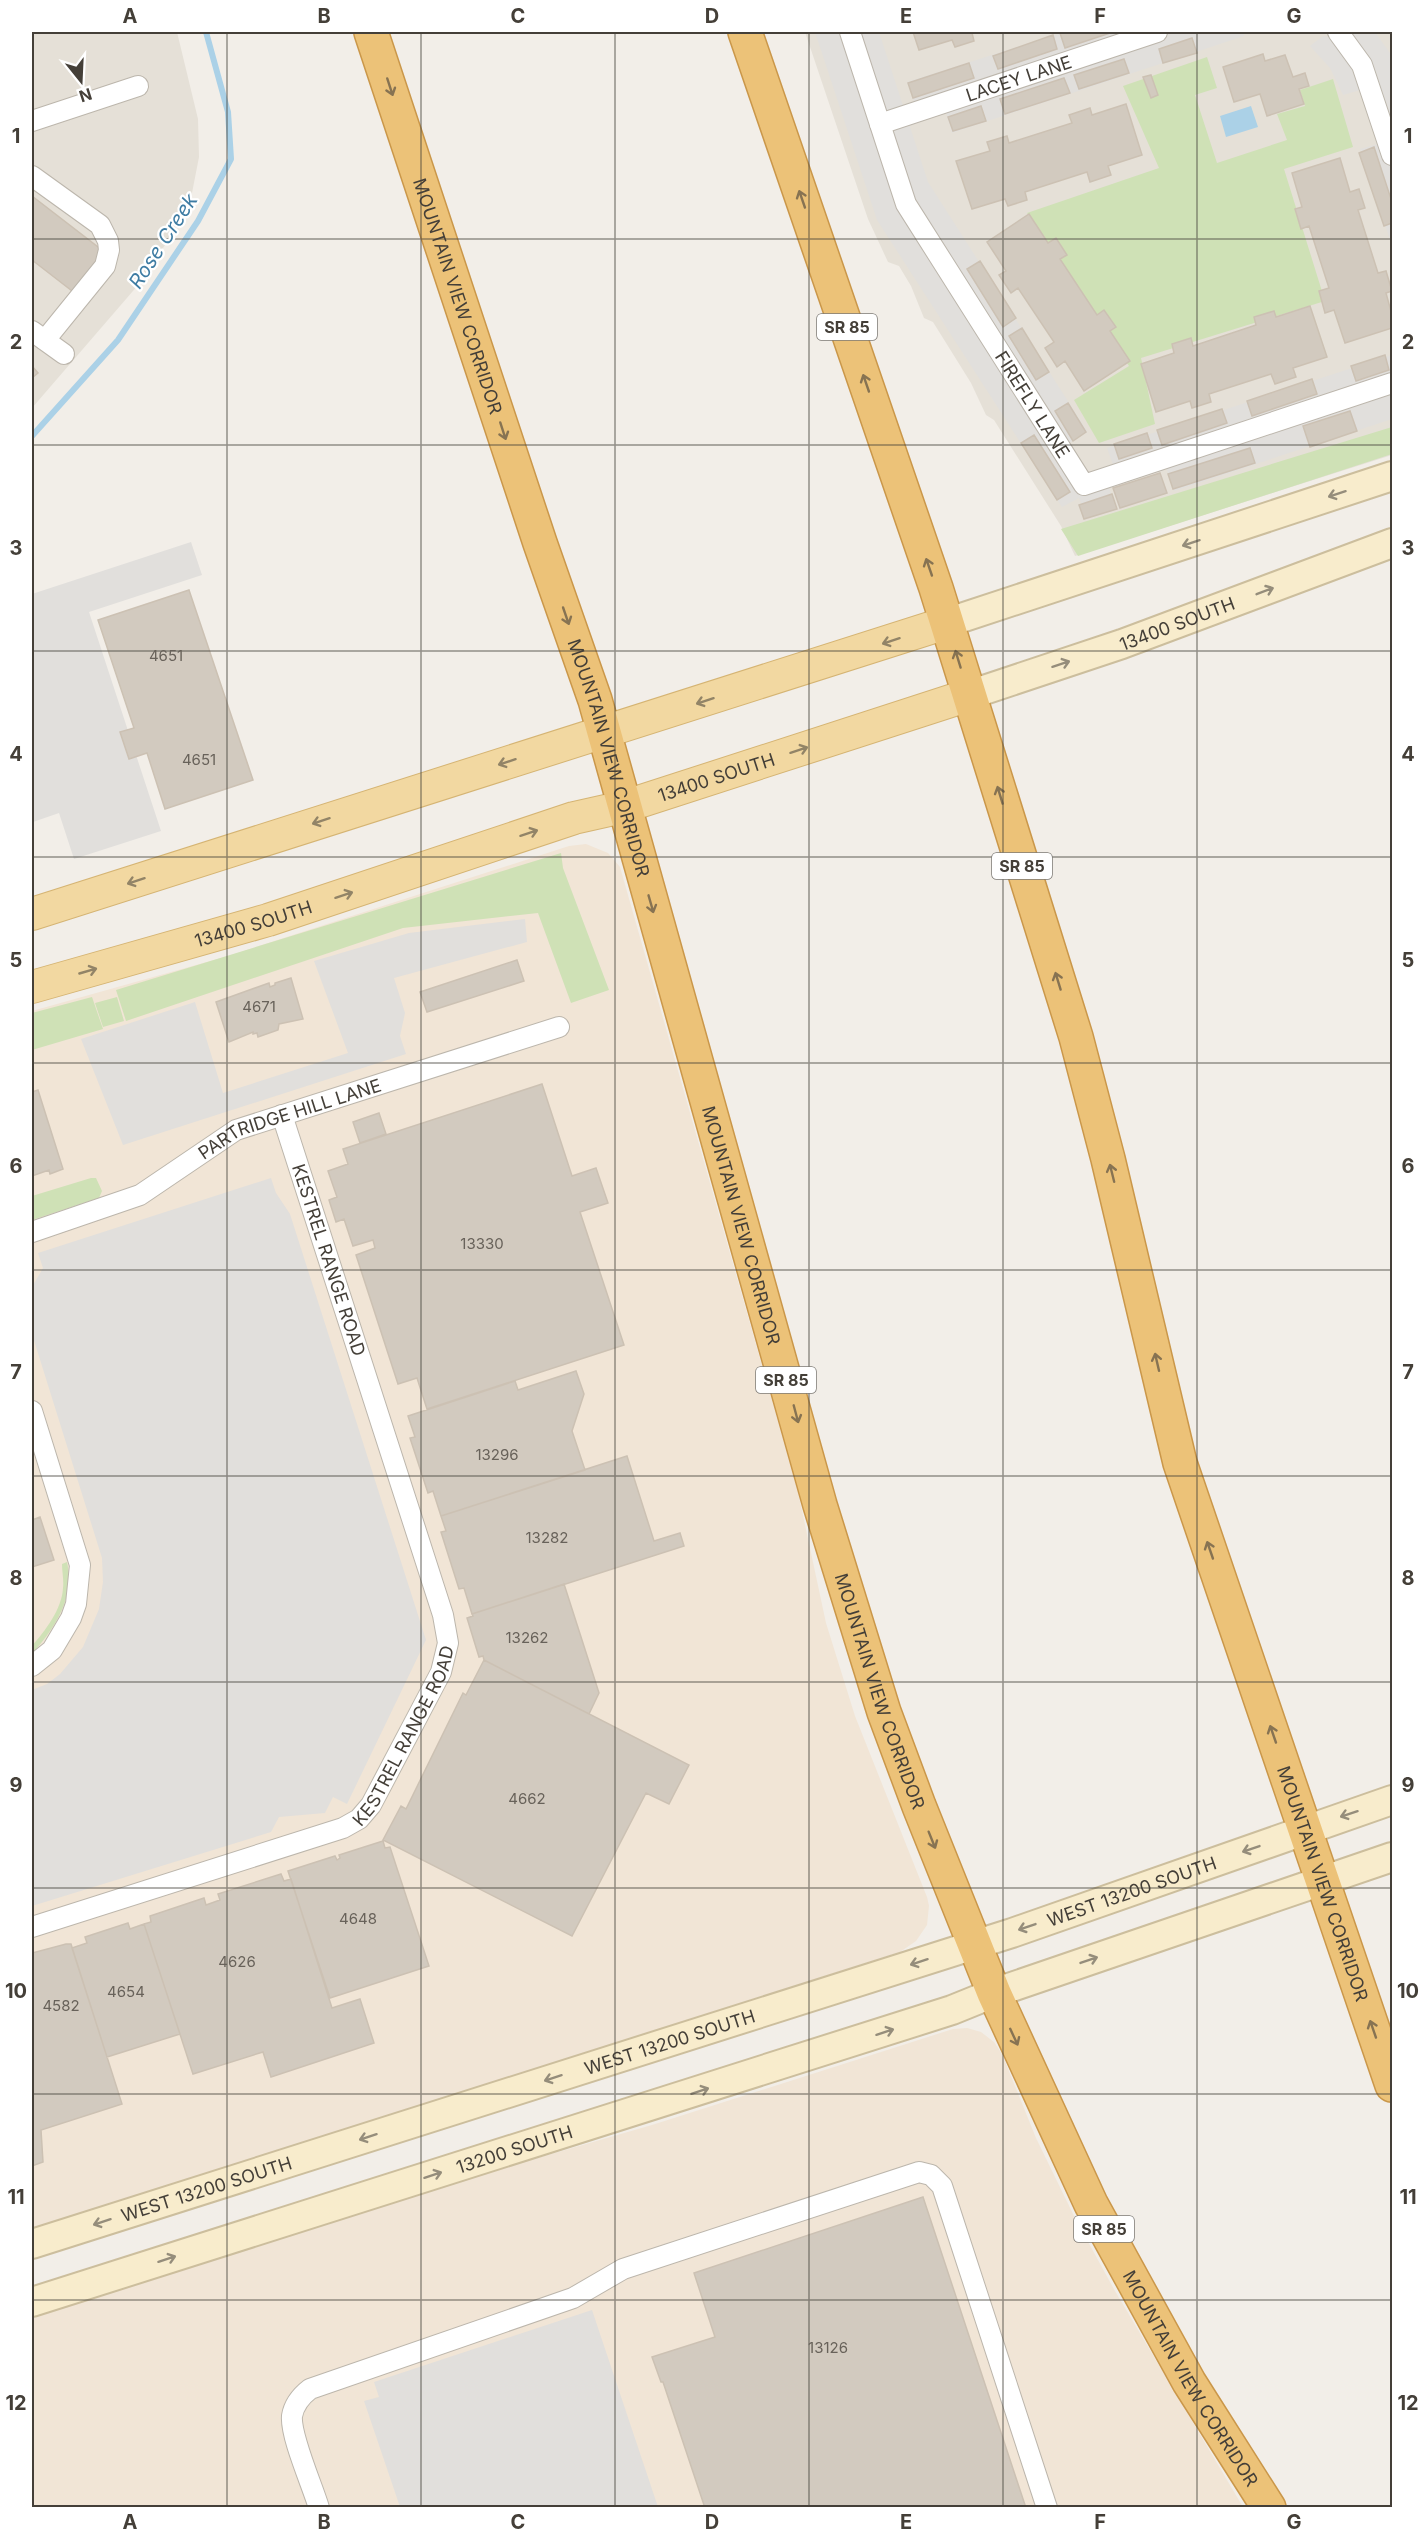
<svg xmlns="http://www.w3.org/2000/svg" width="1424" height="2539" viewBox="0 0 1424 2539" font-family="Inter,sans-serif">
	<rect width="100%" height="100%" fill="#f2eee8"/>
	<path fill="#e5e0d7" d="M32,32h145l21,87 1,38 -7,36 -19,40 -34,51 -107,124z
		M805,32h587v423l-317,101 -14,-30 -67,-106 -8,-5 -15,-32 -38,-61 -9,-4 -13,-32 -12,-20 -11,-4 -20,-43z"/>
	<path fill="#f1e5d6" d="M586,844l22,9 12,14 178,625 28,131 29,93 72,181 2,9 -2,19 -11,16 -16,11 -868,277v-1218l196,-55 341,-110z
		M967,2028l14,4 13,10 8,12 34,84 39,80 40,73 128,216h-1211v-189l460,-147 160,-46 301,-96z"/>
	<path fill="#cfe1b6" d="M1207,57l10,31 -22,7 22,68 70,-23 -10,-26 28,-8 -5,-16 33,-11 20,68 -69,22 41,132 -184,57 14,66 -56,19 -25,-43 55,-34 -102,-153 132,-45 -36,-82z
		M1392,427v27l-314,102 -17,-27z
		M561,853l2,15 46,122 -38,13 -33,-90 -135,15 -277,93 -10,-31z
		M92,997l11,32 -71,21v-37z
		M117,997l7,24 -21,6 -8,-24z
		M91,1178h5l6,13 -3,7 -67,22v-24z
		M67,1562c8,36 -12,65 -34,91l-1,-7c13,-15 30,-37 31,-58 1,-8 -1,-16 -1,-24z"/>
	<path fill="#e1dfdc" d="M815,32h64l49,150 159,249 -19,13 28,46 13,-3 6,20 -29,9 -7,-18 -17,9 -185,-287z
		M1065,32h178l1,4 -292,97 -10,-34 -26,8 -9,-25z
		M1343,32h32l17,24v190l-32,-97 32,-9 -18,-54 -31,9 -13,-27 -20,-22 13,-10 13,2z
		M1392,355v64l-218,72 -12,-36 -47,15 -8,-22z
		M191,542l11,33 -113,37 72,219 -87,28 -15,-46 -26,9 -1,-4v-224z
		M525,919l2,23 -133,36 11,35 -5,23 6,18 -283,91 -42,-106 114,-37 28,91 125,-40 -34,-92 95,-28z
		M271,1178l5,15 14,21 136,426 -79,164 -14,-7 -8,16 -46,4 -8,15 -239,74v-216l15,-6 13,-10 23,-27 16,-38 4,-27 -1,-24 -70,-224v-47l11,-19 -5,-15z
		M592,2310l66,197h-258l-36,-106 15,-4 -5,-15z"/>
	<path fill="#abd1e7" d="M1251,106l7,21 -32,10 -6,-21z"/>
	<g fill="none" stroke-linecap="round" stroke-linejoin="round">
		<path stroke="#abd1e7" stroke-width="6" d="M32,436l86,-96 80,-119 33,-62 -3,-47 -22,-80"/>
	</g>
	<path fill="#d2cabf" stroke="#ccc1b3" stroke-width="1.5" d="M913,32h63l-4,1 2,8 -19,6 -3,-7 -33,10z
		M1065,32h48l-48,16 -5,-15z
		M1053,35l4,14 -59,20 -5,-13z
		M1192,38l5,15 -34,10 -4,-14z
		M1263,54l2,7 20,-6 8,22 12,-4 4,13 -10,3 5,15 -37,12 -7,-22 -26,8 -11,-35z
		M1124,59l5,14 -50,16 -5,-14z
		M969,63l5,15 -61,20 -5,-15z
		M1151,75l7,20 -7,3 -8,-21z
		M1064,78l6,15 -65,21 -5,-15z
		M1126,104l16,51 -34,11 3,9 -21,7 -3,-10 -62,20 2,8 -19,6 -3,-7 -33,10 -16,-48 34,-10 -3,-9 20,-6 2,7 63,-20 -3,-8 21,-7 2,7z
		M981,106l5,15 -33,10 -5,-14z
		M1374,147l18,55v21l-8,3 -25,-73z
		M1340,158l10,34 9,-3 6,19 -7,2 20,63 8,-2 6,20 -6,2 6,22v13l-47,15 -11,-33 -9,3 -6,-22 10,-3 -20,-62 -8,3 -6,-20 7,-2 -10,-34z
		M32,196l75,58 -31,40 -44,-34z
		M1029,214l19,29 8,-5 11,17 -7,4 37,56 7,-5 12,17 -6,4 20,30 -46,30 -19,-30 -8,6 -12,-19 9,-6 -36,-54 -7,5 -12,-18 7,-4 -19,-29z
		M980,261l36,57 -13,9 -36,-58z
		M1310,306l17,51 -34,11 3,9 -21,7 -4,-10 -62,20 2,8 -19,6 -2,-7 -34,11 -15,-48 33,-11 -2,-9 19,-6 2,8 63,-21 -2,-8 20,-6 2,6z
		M1022,328l27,44 -13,8 -27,-44z
		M1385,355l4,15 -33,11 -5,-15z
		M32,366l6,7 -6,5z
		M1312,379l5,15 -65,22 -5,-15z
		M1068,403l18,29 -13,9 -18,-30z
		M1222,409l5,14 -65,22 -5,-15z
		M1350,411l7,20 -47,16 -7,-21z
		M1147,433l5,15 -33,11 -5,-15z
		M1034,435l36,57 -13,8 -36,-57z
		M1250,448l5,15 -82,26 -5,-15z
		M1160,473l7,20 -47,15 -7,-20z
		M1112,494l5,15 -33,10 -5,-14z
		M189,590l64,190 -88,29 -18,-56 -18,6 -9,-27 14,-4 -36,-108z
		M517,960l7,21 -97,31 -7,-20z
		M291,978l12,41 -24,5 -1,6 -20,7 -1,-4 -4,1v-2l-24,10 -13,-40 53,-19 1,4 5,-2v-2z
		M542,1084l30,92 24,-8 12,35 -28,9 44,133 -197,64 -10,-31 -19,6 -42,-129 19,-7 -2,-8 -20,6 -9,-27 -8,3 -7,-22 8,-3 -9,-26 20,-7 -5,-15z
		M38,1090l25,79 -13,5 -1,-4 -17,6v-84z
		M379,1113l7,21 -26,9 -7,-21z
		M576,1371l8,23 -12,37 13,39 -144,46 -8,-25 -5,2 -18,-55 5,-1 -7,-21 107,-35 3,9z
		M627,1456l27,85 26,-8 4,13 -212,68 -8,-26 -5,1 -18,-57 5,-1 -5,-15z
		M40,1517l14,43 -22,7v-47z
		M564,1584l35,109 -10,21 -105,-54 -1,-4 -4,1 -12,-39 6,-2 -1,-2z
		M484,1660l205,105 -20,39 -23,-11 -74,143 -189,-96 18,-34 5,3 57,-116 3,2z
		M383,1841l2,7 5,-1 39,119 -99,32 -42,-127 47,-15 2,4 3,-2 -1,-3z
		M281,1874l3,7 7,-2 41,129 28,-9 14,44 -103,34 -8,-25 -70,22 -49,-150 7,-2 -1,-6 54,-18 2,7 14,-5 -2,-6z
		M128,1923l2,6 14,-5 36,110 -73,23 -35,-109 15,-5 -2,-6z
		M66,1944h5l51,160 -81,26 2,32 -11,4v-213z
		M923,2197l103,311h-321l-42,-126h-2l-9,-25 63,-20 -21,-64z"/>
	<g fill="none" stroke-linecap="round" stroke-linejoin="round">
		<defs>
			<g id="street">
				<path id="s1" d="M850,32l56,172 178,281 308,-102"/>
				<path d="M1338,32l24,33 30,90"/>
				<path d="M32,121l106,-35"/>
				<path id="s2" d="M880,124l277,-92"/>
				<path d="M32,176l68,49 8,16 1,9 -4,16 -60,74"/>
				<path d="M32,331l32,23"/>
				<path id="s3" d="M32,1232l108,-37 96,-65 323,-103"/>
				<path d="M32,1411l48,154 -4,39 -5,14 -19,32 -20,16"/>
				<path id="s4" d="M32,1927l311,-99 16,-9 12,-14 70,-133 7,-29 -5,-28 -161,-500"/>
				<path d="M319,2508c-6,-21 -29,-72 -27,-92 2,-12 9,-20 18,-27l263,-91 50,-29 296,-97 12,3 11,11 105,322"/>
			</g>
			<g id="secondary">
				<path d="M946,623l446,-147"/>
				<path id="s5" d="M969,695l153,-51 270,-101"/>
				<path id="s6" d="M32,2244l980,-311 380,-133"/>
				<path id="s7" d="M32,2302l920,-292 42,-17 398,-136"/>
			</g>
			<g id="primary">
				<path d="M32,914l914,-291"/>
				<path id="s8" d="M32,987l236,-67 306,-102 49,-11 346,-112"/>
			</g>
			<g id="highway">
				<path id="s9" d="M371,32l169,511 55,157 225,805 64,207 35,94 75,187 97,211 98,178 80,126"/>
				<path id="s10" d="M745,32l191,556 140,449 32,122 72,304 212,622"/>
			</g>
		</defs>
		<use href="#street" stroke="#bcb6ac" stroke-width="22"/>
		<use href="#secondary" stroke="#ccbe9d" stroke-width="32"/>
		<use href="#primary" stroke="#d5b473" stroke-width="34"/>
		<use href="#highway" stroke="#ca974a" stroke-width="36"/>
		<use href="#street" stroke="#fff" stroke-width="20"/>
		<use href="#secondary" stroke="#f8eccc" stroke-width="28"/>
		<use href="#primary" stroke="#f2d8a1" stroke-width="32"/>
		<use href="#highway" stroke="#ecc278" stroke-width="33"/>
	</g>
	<defs><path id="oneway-shaft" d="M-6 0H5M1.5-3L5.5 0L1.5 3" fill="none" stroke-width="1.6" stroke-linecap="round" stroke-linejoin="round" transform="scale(1.5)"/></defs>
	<g stroke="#877352">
		<use href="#oneway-shaft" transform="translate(390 87) rotate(72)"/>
		<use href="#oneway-shaft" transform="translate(802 199) rotate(-109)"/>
		<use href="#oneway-shaft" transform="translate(866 383) rotate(-109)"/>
		<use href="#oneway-shaft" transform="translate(503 431) rotate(72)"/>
		<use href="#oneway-shaft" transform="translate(929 567) rotate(-109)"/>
		<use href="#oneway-shaft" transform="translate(566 616) rotate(71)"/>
		<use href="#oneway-shaft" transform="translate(958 659) rotate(-107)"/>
		<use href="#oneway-shaft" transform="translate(1000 795) rotate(-107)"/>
		<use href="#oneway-shaft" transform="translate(651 904) rotate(74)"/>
		<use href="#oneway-shaft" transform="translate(1058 981) rotate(-107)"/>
		<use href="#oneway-shaft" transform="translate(1112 1173) rotate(-104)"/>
		<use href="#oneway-shaft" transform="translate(1157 1362) rotate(-103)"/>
		<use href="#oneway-shaft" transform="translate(796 1414) rotate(75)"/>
		<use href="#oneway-shaft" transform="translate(1210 1550) rotate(-109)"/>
		<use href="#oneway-shaft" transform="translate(1273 1734) rotate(-109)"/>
		<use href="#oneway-shaft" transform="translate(932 1840) rotate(68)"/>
		<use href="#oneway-shaft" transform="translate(1373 2029) rotate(-109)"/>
		<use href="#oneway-shaft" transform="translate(1014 2037) rotate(65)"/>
	</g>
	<g stroke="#958d7b">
		<use href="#oneway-shaft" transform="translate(1337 494) rotate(162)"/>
		<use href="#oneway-shaft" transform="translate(1191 543) rotate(162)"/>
		<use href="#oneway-shaft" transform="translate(1265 591) rotate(-21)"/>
		<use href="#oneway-shaft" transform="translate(1061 664) rotate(-18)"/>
		<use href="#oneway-shaft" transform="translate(1349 1814) rotate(162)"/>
		<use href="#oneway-shaft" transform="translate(1251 1849) rotate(161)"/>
		<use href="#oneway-shaft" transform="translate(1027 1927) rotate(161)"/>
		<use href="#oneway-shaft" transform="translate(1089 1960) rotate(-19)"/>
		<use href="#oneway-shaft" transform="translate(919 1962) rotate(162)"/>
		<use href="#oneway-shaft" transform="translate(885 2032) rotate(-18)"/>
		<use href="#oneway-shaft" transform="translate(553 2078) rotate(162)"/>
		<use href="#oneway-shaft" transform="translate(700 2091) rotate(-18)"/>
		<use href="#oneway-shaft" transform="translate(368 2137) rotate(162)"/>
		<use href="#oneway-shaft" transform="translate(433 2175) rotate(-18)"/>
		<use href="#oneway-shaft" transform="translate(102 2222) rotate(162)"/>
		<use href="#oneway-shaft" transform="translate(167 2259) rotate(-18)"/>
	</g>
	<g stroke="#928467">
		<use href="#oneway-shaft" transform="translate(891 641) rotate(162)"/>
		<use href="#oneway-shaft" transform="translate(705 701) rotate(162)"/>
		<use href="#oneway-shaft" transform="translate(799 750) rotate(-18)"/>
		<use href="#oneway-shaft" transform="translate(507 762) rotate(162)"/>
		<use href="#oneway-shaft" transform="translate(321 821) rotate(162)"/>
		<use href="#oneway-shaft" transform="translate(529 833) rotate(-18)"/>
		<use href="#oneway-shaft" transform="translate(136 881) rotate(162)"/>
		<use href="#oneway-shaft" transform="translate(344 895) rotate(-18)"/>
		<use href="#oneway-shaft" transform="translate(88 971) rotate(-16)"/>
	</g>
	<path fill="none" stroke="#443f38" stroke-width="1.5" stroke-opacity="0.55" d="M227,32v2476M421,32v2476M615,32v2476M809,32v2476M1003,32v2476M1197,32v2476M32,239h1360M32,445h1360M32,651h1360M32,857h1360M32,1063h1360M32,1270h1360M32,1476h1360M32,1682h1360M32,1888h1360M32,2094h1360M32,2300h1360"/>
	<g text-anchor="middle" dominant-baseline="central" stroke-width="4.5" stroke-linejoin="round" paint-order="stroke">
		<g font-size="15" fill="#68625a">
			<text x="166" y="655">4651</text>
			<text x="199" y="759">4651</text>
			<text x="259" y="1006">4671</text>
			<text x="482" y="1243">13330</text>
			<text x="497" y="1454">13296</text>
			<text x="547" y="1537">13282</text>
			<text x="527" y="1637">13262</text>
			<text x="527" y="1798">4662</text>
			<text x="358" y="1918">4648</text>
			<text x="237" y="1961">4626</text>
			<text x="126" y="1991">4654</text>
			<text x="61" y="2005">4582</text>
			<text x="828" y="2347">13126</text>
		</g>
		<g fill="#fff" stroke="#7c7974" stroke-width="1.5">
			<rect x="817" y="314" width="60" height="26" rx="4.5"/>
			<rect x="992" y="853" width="60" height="26" rx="4.5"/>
			<rect x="756" y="1367" width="60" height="26" rx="4.5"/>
			<rect x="1074" y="2216" width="60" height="26" rx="4.5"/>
		</g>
		<g font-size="16" font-weight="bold" fill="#443f38">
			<text x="847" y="327">SR 85</text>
			<text x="1022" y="866">SR 85</text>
			<text x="786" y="1380">SR 85</text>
			<text x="1104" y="2229">SR 85</text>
		</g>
		<g font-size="18" fill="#443f38" stroke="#fff">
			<text stroke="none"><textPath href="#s2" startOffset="146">LACEY LANE</textPath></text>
			<text stroke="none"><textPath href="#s9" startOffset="278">MOUNTAIN VIEW CORRIDOR</textPath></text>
			<text stroke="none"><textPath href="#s1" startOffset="418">FIREFLY LANE</textPath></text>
			<text stroke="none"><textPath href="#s5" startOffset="220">13400 SOUTH</textPath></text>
			<text stroke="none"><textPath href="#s9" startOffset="764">MOUNTAIN VIEW CORRIDOR</textPath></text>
			<text stroke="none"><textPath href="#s8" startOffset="716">13400 SOUTH</textPath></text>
			<text stroke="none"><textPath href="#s8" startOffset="230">13400 SOUTH</textPath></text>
			<text stroke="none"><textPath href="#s3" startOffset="284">PARTRIDGE HILL LANE</textPath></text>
			<text stroke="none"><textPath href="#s9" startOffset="1250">MOUNTAIN VIEW CORRIDOR</textPath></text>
			<text transform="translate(329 1260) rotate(72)">KESTREL RANGE ROAD</text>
			<text stroke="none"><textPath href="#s9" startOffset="1736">MOUNTAIN VIEW CORRIDOR</textPath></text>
			<text stroke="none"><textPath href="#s4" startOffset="440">KESTREL RANGE ROAD</textPath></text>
			<text stroke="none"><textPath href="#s10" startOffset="1941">MOUNTAIN VIEW CORRIDOR</textPath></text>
			<text stroke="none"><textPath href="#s6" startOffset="1155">WEST 13200 SOUTH</textPath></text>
			<text stroke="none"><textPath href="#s6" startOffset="669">WEST 13200 SOUTH</textPath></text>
			<text stroke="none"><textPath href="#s7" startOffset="506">13200 SOUTH</textPath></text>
			<text stroke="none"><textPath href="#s6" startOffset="183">WEST 13200 SOUTH</textPath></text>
			<text stroke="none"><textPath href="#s9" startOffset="2492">MOUNTAIN VIEW CORRIDOR</textPath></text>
		</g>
		<g font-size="20" font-style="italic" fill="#3e7ca3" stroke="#fff">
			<text transform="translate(163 241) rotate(-57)">Rose Creek</text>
		</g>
	</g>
	<rect width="1424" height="2539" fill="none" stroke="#ffffff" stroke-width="66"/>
	<g transform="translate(81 81) rotate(162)" stroke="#ffffff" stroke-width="4.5" paint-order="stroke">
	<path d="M0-4.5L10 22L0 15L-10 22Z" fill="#443f38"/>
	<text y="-9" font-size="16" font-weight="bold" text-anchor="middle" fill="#443f38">N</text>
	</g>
	<rect x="33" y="33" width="1358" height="2473" fill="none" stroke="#443f38" stroke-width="2"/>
	<g font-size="20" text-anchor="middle" font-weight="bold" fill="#443f38">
		<text x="130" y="23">A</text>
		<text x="324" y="23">B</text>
		<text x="518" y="23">C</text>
		<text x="712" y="23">D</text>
		<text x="906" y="23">E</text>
		<text x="1100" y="23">F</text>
		<text x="1294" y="23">G</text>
		<text x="16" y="143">1</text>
		<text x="1408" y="143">1</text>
		<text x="16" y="349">2</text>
		<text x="1408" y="349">2</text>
		<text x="16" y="555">3</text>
		<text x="1408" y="555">3</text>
		<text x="16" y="761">4</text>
		<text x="1408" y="761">4</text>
		<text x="16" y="967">5</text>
		<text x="1408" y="967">5</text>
		<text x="16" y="1173">6</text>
		<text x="1408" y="1173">6</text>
		<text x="16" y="1379">7</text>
		<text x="1408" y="1379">7</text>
		<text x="16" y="1585">8</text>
		<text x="1408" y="1585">8</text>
		<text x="16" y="1792">9</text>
		<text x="1408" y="1792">9</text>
		<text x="16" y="1998">10</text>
		<text x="1408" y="1998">10</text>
		<text x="16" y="2204">11</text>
		<text x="1408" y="2204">11</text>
		<text x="16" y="2410">12</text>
		<text x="1408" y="2410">12</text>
		<text x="130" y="2529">A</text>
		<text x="324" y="2529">B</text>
		<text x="518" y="2529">C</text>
		<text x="712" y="2529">D</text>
		<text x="906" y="2529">E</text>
		<text x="1100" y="2529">F</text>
		<text x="1294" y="2529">G</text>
	</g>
</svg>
